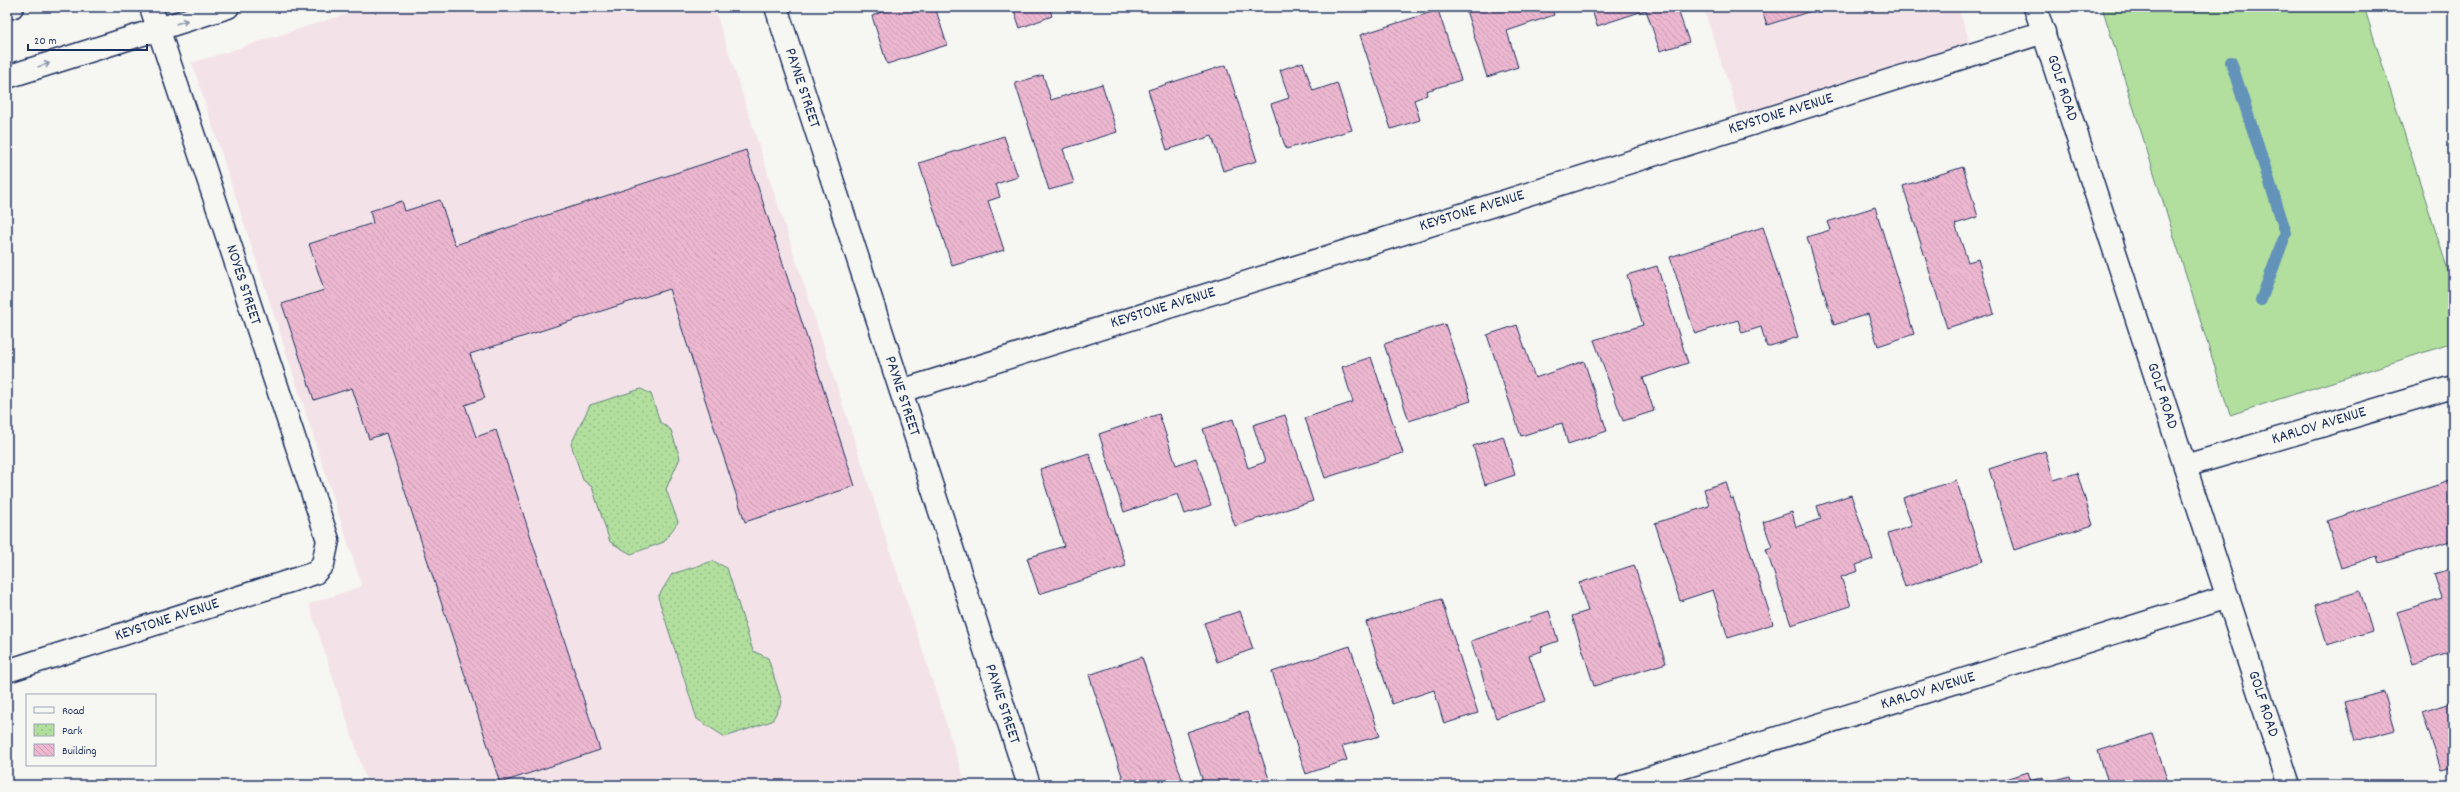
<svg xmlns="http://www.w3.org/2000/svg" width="2460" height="792" viewBox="0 0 2460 792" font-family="Dekko,sans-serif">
	<defs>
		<pattern id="park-dots" width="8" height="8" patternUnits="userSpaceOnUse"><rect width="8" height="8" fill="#b2df9d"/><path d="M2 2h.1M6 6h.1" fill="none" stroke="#98c08a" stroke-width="1.8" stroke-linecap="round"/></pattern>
		<pattern id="building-back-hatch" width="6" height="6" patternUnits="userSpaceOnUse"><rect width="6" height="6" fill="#edb7d0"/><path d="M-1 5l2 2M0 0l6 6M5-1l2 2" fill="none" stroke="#cb9eb5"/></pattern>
	</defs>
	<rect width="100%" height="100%" fill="#f6f6f2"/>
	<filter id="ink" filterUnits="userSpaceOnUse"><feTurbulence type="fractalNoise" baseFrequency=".025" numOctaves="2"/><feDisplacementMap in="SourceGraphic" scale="8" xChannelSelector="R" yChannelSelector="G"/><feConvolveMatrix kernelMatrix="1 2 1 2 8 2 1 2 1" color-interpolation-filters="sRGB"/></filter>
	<g filter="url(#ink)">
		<path fill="#f3e3e8" d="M368,7h346l252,778h-598l-59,-181 53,-18 -170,-523z
			M1703,7h255l17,52 -230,75z"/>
		<path fill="#b2df9d" stroke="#66877e" d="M2102,7h262l89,279v57l-223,72z"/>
		<path fill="url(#park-dots)" stroke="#66877e" d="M641,389l10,5 9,28 11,8 9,28 -14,31 12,33 -14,20 -33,12 -21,-12 -18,-55 -9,-7 -12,-36 19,-39z
			M713,561l14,7 26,83 15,7 14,44 -10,19 -47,16 -28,-18 -39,-122 14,-23z"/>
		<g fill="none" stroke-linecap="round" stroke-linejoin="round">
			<path stroke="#6493b9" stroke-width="12" d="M2231,62l55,171 -25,67"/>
		</g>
		<path fill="url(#building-back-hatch)" stroke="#1b2f5e" d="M893,7h42l12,38 -60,19 -15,-48z
			M1013,7h36l3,9 -32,12z
			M1465,7h86l3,8 -47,16 11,36 -31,10z
			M1591,7h86l12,35 -29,9 -14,-41 -49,16z
			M1761,7h63l-57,18z
			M1438,10l23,70 -35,11 1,4 -13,5 6,20 -29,9 -31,-94z
			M1303,62l10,29 24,-8 15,47 -66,19 -15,-45 18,-6 -9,-28z
			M1226,65l31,96 -34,10 -11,-35 -45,14 -19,-60z
			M1043,75l8,25 51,-16 15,48 -54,17 11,34 -25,7 -34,-107z
			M1004,136l14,41 -22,7 4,13 -12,4 16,49 -52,16 -33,-103z
			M746,150l109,336 -110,36 -76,-233 -199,65 15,44 -20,7 11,32 20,-7 104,320 -100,33 -114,-350 -17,6 -17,-51 -38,12 -32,-96 42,-14 -15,-46 64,-21 -3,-12 32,-10 3,10 35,-11 15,45z
			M1963,167l15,50 -23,7 13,38 10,-3 16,54 -47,15 -44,-142z
			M1875,207l39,127 -36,12 -10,-32 -34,11 -27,-88 23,-7 -3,-8z
			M1763,227l35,110 -31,10 -6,-20 -19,6 -4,-13 -43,14 -25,-77z
			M1657,266l31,97 -45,15 11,33 -31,10 -29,-81 49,-15 -16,-50z
			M1445,324l26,77 -62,20 -25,-77z
			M1517,325l18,53 49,-17 23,70 -39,13 -6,-21 -41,13 -34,-101z
			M1371,357l32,96 -78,25 -20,-60 48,-16 -11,-35z
			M1159,414l17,51 20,-7 15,47 -26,9 -7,-20 -54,18 -25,-78z
			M1285,415l28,86 -78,25 -32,-97 30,-10 15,49 17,-6 -12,-37z
			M1503,436l12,39 -30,10 -12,-39z
			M2045,451l9,29 23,-7 16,52 -79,25 -25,-81z
			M1089,453l37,113 -87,28 -12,-36 37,-12 -24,-77z
			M1956,480l27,81 -78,26 -17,-53 24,-8 -9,-28z
			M2453,480v60l-74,23 -2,-7 -36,12 -14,-47z
			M1726,482l5,17 2,-1 40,126 -45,14 -15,-48 -33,11 -25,-78 54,-17 -5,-17z
			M1851,495l22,64 -17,6 2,6 -17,6 10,29 -60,19 -25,-76 6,-2 -9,-25 29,-10 4,15 25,-8 -4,-13z
			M1634,565l32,98 -72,23 -22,-70 16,-5 -9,-28z
			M2453,568v84l-40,12 -16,-52 45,-14 -8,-24z
			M2360,591l12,40 -45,14 -12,-40z
			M1441,599l37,114 -34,11 -10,-34 -42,14 -26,-82z
			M1240,611l13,38 -36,13 -13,-39z
			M1549,611l9,30 -17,6 1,4 -13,4 16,47 -49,16 -25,-77 60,-20 -1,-4z
			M1350,646l30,90 -38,10 5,14 -41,14 -34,-102z
			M1142,657l42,128h-59l-36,-110z
			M2384,692l11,38 -40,11 -10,-39z
			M2453,702v64l-12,3 -19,-57z
			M1247,712l24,73h-67l-17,-53z
			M2152,734l17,51h-60l-11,-34z
			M2028,772l3,9 12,-4 2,6 25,-7 3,9h-75l-1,-3z"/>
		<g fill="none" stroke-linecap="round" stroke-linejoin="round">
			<defs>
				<path id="minor" d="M776,7l253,778
					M901,391l1143,-359
					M2185,466l268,-79
					M7,671l308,-98 8,-9 5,-24 -177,-533
					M1627,785l601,-188"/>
				<path id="secondary" d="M2035,7l254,778
					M7,8l5,-1
					M7,77l221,-70"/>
			</defs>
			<use href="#minor" stroke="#1b2f5e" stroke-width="25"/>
			<use href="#secondary" stroke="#1b2f5e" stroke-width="25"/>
			<use href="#minor" stroke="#f6f6f2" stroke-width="22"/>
			<use href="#secondary" stroke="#f6f6f2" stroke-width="22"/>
		</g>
		<defs><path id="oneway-shaft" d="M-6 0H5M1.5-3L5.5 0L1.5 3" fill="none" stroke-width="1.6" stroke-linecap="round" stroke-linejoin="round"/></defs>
		<g stroke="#8892a8">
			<use href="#oneway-shaft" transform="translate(182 22) rotate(-17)"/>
			<use href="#oneway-shaft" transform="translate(44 65) rotate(-17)"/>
		</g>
	</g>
	<g text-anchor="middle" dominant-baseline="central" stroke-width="3.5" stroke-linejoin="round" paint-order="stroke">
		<g font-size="16" fill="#1b2f5e" stroke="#f6f6f2">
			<text transform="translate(802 88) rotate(72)">PAYNE STREET</text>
			<text transform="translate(2062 88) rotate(72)">GOLF ROAD</text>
			<text transform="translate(1781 114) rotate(-17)">KEYSTONE AVENUE</text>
			<text transform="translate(1472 211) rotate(-17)">KEYSTONE AVENUE</text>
			<text transform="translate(243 285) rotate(72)">NOYES STREET</text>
			<text transform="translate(1163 308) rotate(-17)">KEYSTONE AVENUE</text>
			<text transform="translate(902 396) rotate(72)">PAYNE STREET</text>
			<text transform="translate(2162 396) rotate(72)">GOLF ROAD</text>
			<text transform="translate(2319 426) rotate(-17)">KARLOV AVENUE</text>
			<text transform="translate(167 620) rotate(-18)">KEYSTONE AVENUE</text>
			<text transform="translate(1928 691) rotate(-17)">KARLOV AVENUE</text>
			<text transform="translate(1002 704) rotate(72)">PAYNE STREET</text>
			<text transform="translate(2263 704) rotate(72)">GOLF ROAD</text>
		</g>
	</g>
	<rect width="2460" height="792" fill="none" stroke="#f6f6f2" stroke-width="24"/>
	<rect x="12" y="12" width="2436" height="768" fill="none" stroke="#1b2f5e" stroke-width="1.5" filter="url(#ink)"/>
	<rect x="26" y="694" width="130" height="72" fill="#f6f6f2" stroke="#9ea6b7"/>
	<rect x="34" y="707" width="20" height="6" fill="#f6f6f2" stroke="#9ea6b7"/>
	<text x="62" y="714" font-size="12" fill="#1b2f5e">Road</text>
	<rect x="34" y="724" width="20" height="12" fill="url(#park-dots)" stroke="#9ea6b7"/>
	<text x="62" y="734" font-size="12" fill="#1b2f5e">Park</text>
	<rect x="34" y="744" width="20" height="12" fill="url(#building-back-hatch)" stroke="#9ea6b7"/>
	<text x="62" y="754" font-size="12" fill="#1b2f5e">Building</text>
	<path d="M28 44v6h119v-6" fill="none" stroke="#1b2f5e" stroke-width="2"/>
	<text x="34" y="44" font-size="12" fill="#1b2f5e" stroke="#f6f6f2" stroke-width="3" paint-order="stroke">20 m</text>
</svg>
